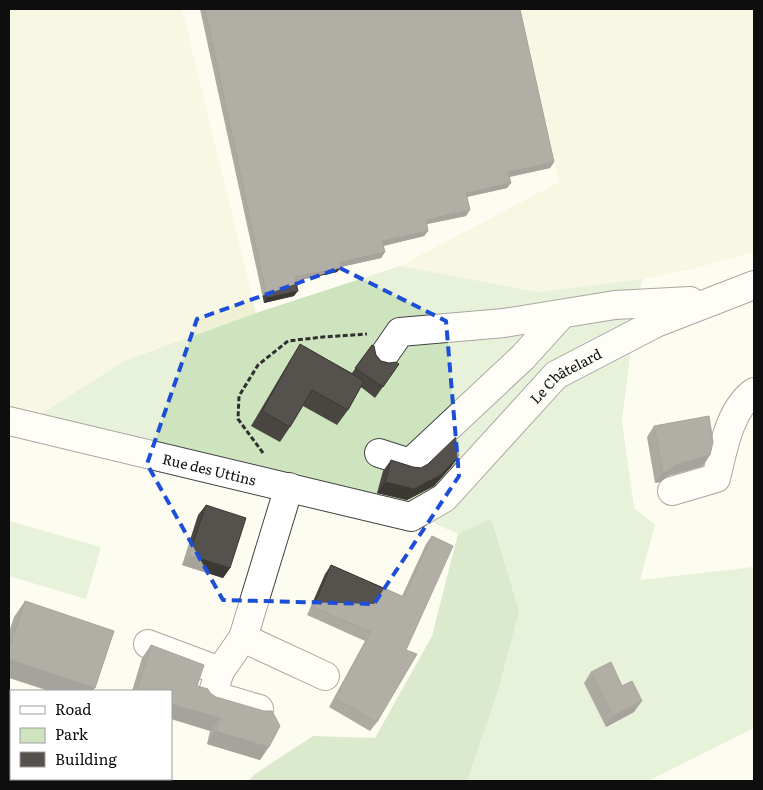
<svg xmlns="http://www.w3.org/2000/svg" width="763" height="790" viewBox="0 0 763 790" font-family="Literata,serif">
	<rect width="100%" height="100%" fill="#fdfcf1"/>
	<path fill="#f0f1d4" d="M9,9h173l74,304 -132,48 -92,59 -23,-5z
		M521,9h233v243l-62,17 -50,10 -104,13 -138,-26 159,-84z"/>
	<path fill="#cee4bf" d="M400,266l138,26 104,-13 -8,47 -12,95 12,87 21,17 -15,55 114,-13v161l-106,53h-181l10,-33 14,-228 -33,14 -52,-24 -374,-90 92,-59 132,-48z
		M9,521l92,26 -15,52 -77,-23z"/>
	<path fill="#b1d3a0" d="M491,519l28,92 -21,79 -31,91h-219l7,-7 58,-38 62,2 57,-102 26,-102z"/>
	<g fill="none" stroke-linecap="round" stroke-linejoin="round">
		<defs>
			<g id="minor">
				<path d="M382,358l18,-26 104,-9 111,-18 75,-4"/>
				<path id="s1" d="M9,421l402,96 33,-19 112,-123 100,-52 98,-38"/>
				<path d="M379,453l31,10 113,-106 39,-43"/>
				<path d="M672,491l44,-13c7,-28 13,-68 38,-86"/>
				<path d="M243,638l82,38"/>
				<path d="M148,644l72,27 23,-33 46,-151"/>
				<path d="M220,671l-8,24 47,14"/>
			</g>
		</defs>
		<use href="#minor" stroke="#414141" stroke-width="30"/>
		<path stroke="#303030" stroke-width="3" stroke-dasharray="5 2.5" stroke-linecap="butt" d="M263,453l-25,-34 1,-23 19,-31 30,-24 35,-4 44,-3
			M9,727l2,-7"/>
		<use href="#minor" stroke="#fff" stroke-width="28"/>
	</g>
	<path fill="#494641" d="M200,9h320l34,153 -4,6 -41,9 2,6 -4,5 -40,9 -1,19 -39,8 1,7 -4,5 -41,10 2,6 -4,6 -40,9 -4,5 -41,9 -2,15 -30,7z
		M300,344l52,29 20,-28 4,10 5,6 8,2 10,1 -24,34 -14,-11 -13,23 -11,15 -34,-19 -13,21 -10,15 -29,-16 39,-66z
		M654,426l49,40 -35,10 -8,6 -5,1 -8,-46z
		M459,456l-8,11 -17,19 -27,14 -30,-7 6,-22 8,-11 22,7 8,1z
		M206,505l24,63 -7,10 -41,-13 16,-50z
		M432,536l-26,114 -29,72 -7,9 -41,-24 36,-66 -58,-26 18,-41 6,-9 71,31 24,-52z
		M25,601l-16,77v-46l5,-15z
		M151,645l46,41 13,7 50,67 -53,-16 3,-13 -39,-40h-39l10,-33z
		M591,672l43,40 -28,15 -22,-44z
		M11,744v35l-2,2v-30z"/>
	<path fill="#3c3935" d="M554,162l-4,6 -45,10 3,-6z
		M511,183l-4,5 -45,10 4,-5z
		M470,210l-4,6 -44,9 4,-5z
		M428,231l-4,5 -45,11 3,-6z
		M385,252l-4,6 -45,10 4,-6z
		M341,267l-4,5 -46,10 4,-5z
		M298,291l-4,5 -30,7 3,-5z
		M710,455l-7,11 -35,10 -8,6 -5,1 8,-11 12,-7z
		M459,456l-8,11 -17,19 -27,14 -30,-7 8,-11z
		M189,555l41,13 -7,10 -41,-13z
		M9,659l86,29 -3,3h-43l-40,-13z
		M642,701l-8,11 -28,15 7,-11z
		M171,704l49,14 -10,13 -39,-12z
		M216,731l53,16 -9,13 -53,-16z"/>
	<path fill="#55514c" stroke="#3c3935" d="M205,9h315l34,153 -46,10 3,11 -45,10 4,17 -44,10 2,11 -46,10 3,11 -45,10 1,5 -46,10 3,14 -31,7z
		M300,344l64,37 -16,29 -36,-20 -22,37 -28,-16z
		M372,345l2,1 2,9 5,6 8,2 7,-1 3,2 -16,23 -28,-19z
		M709,416l4,26 -3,13 -35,10 -8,7h-4l-9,-46z
		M456,437l3,19 -18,19 -27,14 -29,-7 6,-22 22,7 8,1 7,-4z
		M206,505l40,13 -16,50 -41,-13z
		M432,536l21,10 -47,104 11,4 -40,68 -42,-24 36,-66 -58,-25 18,-42 73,32z
		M25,601l89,30 -19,57 -86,-29v-10z
		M151,645l53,20 -7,21 11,3 2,4 6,4 48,14h8l8,15 -11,21 -53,-16 4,-13 -49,-14v-13h-34z
		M611,662l11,24 10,-5 10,20 -29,15 -22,-44z
		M11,754v25h56l7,2h-65v-20z"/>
	<path d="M0 0H763V790H0ZM340,268l106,53 13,155 -85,128 -151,-4 -76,-136 50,-145z" fill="#fdfcf1" fill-opacity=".55" fill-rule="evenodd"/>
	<path fill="none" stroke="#1d4ed8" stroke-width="4" stroke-dasharray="10 6" stroke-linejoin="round" d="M340,268l106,53 13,155 -85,128 -151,-4 -76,-136 50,-145z"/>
	<g text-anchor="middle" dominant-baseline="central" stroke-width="5" stroke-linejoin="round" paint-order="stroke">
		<g font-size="14" fill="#0e0e0e" stroke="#fff">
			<text stroke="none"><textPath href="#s1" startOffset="625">Le Châtelard</textPath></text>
			<text stroke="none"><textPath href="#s1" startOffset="206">Rue des Uttins</textPath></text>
		</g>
	</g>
	<rect width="763" height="790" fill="none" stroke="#0e0e0e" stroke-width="20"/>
	<rect x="10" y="690" width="162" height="90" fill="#ffffff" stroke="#9f9f9f"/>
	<rect x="20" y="706" width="25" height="8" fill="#ffffff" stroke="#9f9f9f"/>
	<text x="55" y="715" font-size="15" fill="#0e0e0e">Road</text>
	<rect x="20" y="728" width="25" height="15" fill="#cee4bf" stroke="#9f9f9f"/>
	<text x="55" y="740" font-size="15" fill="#0e0e0e">Park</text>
	<rect x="20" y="752" width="25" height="15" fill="#55514c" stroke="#9f9f9f"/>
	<text x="55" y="765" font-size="15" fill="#0e0e0e">Building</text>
</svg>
